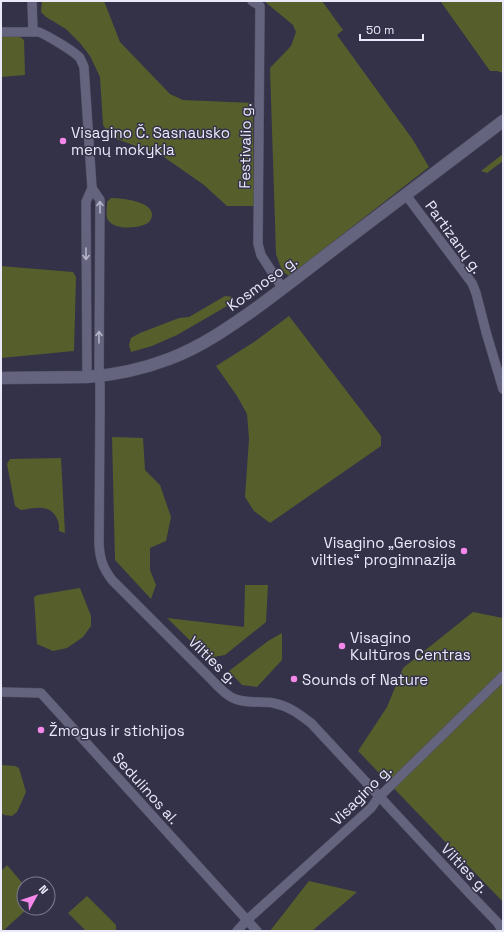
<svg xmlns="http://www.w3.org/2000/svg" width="504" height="932" viewBox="0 0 504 932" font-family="'Space Grotesk',sans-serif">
	<rect width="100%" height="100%" fill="#343249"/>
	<path fill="#565e2b" d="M42,1h62l16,41 50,52 13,6 70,3 1,103h-27l-23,-21 -43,-30 -50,-18 -8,-12 -3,-48 -10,-21 -10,-13 -14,-14 -20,-12 -5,-5z
		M264,1h58l21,29 -6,5 76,105 16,27 -140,109 -7,-5 -6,-17 -6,-186 21,-22 5,-14 -3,-7z
		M442,1h61v72l-6,-2h-7l-49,-69z
		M19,36l5,4 1,35 -24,2v-40z
		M503,154v7l-16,12 -6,-2z
		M111,198c10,0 40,3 41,16 0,3 -1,6 -3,8 -8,7 -38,9 -42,-4 -1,-5 0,-11 0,-16z
		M1,266l72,6 3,5 -2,74 -73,7z
		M225,296l8,1 1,5 -57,33 -25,11 -21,6 -2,-7 2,-7 9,-5 39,-15 10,-1z
		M289,316l92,120v10l-111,77 -16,-12 -9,-14 4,-58 -2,-25 -10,-18 -21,-30 38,-24z
		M112,437l31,1 2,32 15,15 11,32 -5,24 -16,7v22l6,15 -5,14 -36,-39z
		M61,458l4,75 -6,-2c0,-3 0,-7 -1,-10 -6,-18 -23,-13 -37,-11l-6,-4 -8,-42 3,-5z
		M245,585h23l-2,37 -41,33 -17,3 -41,-40 77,9z
		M80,588l11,28v10l-8,11 -16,11 -14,3 -16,-7 -3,-47 4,-2z
		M473,612l30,6v284l-145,-151 29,-44 16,-39z
		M282,633v27l-25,27 -15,-2 -13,-14 39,-30z
		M1,765l14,1 4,2 7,24 -9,20 -5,4 -8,-1 -3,-3z
		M7,865l17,20v23h4l-25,23h-2v-60z
		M309,881l48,11 -45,39h-42z
		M87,896l29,29v4l-1,2h-29l-18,-18z"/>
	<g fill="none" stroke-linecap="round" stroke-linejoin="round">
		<defs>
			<path id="street" d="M32,1l1,31
				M252,1l8,5 -2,238 3,11 22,34
				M1,32h38c9,4 35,19 41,26 1,3 3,6 4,9l8,121 -6,14 1,175
				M92,188l8,12 -1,176 1,8v25l-1,135c1,16 4,24 13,36l96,96c7,7 14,16 23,21 12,7 29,4 42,6 16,3 26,11 38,20l161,173 25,26 6,9
				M406,195l66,88 4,10 10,39 17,57
				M1,692l40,1 216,238
				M237,931l10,-11 124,-112 7,-10 125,-122"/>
			<path id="secondary" d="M1,378l86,-1c28,-2 56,-8 82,-18 32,-12 59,-31 86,-50 29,-21 58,-44 87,-66 53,-40 107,-81 161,-122"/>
		</defs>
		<use href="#street" stroke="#525064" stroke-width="10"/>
		<use href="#secondary" stroke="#525064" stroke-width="13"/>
		<use href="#street" stroke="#65647e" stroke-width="9"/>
		<use href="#secondary" stroke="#65647e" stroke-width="12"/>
	</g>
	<defs><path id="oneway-shaft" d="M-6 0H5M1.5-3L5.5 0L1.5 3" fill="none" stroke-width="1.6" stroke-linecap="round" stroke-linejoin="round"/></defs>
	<g stroke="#b5b4c8">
		<use href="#oneway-shaft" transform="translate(100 207) rotate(-91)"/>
		<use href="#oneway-shaft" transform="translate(86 254) rotate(90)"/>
		<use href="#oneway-shaft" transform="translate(99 337) rotate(-90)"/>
	</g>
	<g fill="#f788eb" stroke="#343249" stroke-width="1.5">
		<circle cx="63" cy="141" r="4"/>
		<circle cx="464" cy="551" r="4"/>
		<circle cx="342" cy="646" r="4"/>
		<circle cx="294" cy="679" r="4"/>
		<circle cx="41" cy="730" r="4"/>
	</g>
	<g text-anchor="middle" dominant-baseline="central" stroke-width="3" stroke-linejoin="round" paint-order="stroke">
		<g font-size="15" fill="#eae9f9" stroke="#343249" text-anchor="start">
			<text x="71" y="132">Visagino Č. Sasnausko<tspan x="71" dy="17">menų mokykla</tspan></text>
			<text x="456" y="542" text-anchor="end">Visagino „Gerosios<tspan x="456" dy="17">vilties“ progimnazija</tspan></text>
			<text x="350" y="637">Visagino<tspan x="350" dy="17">Kultūros Centras</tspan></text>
			<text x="302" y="679">Sounds of Nature</text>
			<text x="49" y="730">Žmogus ir stichijos</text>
		</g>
		<g font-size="15" fill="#eae9f9" stroke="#343249">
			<text transform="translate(245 146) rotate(-89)">Festivalio g.</text>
			<text transform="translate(454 237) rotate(54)">Partizanų g.</text>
			<text transform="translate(262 283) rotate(-36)">Kosmoso g.</text>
			<text transform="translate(213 660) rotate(44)">Vilties g.</text>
			<text transform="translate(146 788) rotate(48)">Sedulinos al.</text>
			<text transform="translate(361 795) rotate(-45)">Visagino g.</text>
			<text transform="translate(465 868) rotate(47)">Vilties g.</text>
		</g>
	</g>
	<rect width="504" height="932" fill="none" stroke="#eae9f9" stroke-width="4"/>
	<g transform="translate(36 896) rotate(50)"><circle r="19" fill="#343249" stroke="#7d7b8f"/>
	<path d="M0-3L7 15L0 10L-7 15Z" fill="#f788eb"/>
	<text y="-6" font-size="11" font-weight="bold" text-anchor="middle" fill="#eae9f9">N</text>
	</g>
	<path d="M360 34v6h63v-6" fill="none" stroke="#eae9f9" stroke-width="2"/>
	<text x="366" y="34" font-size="12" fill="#eae9f9" stroke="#343249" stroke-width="3" paint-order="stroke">50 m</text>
</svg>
